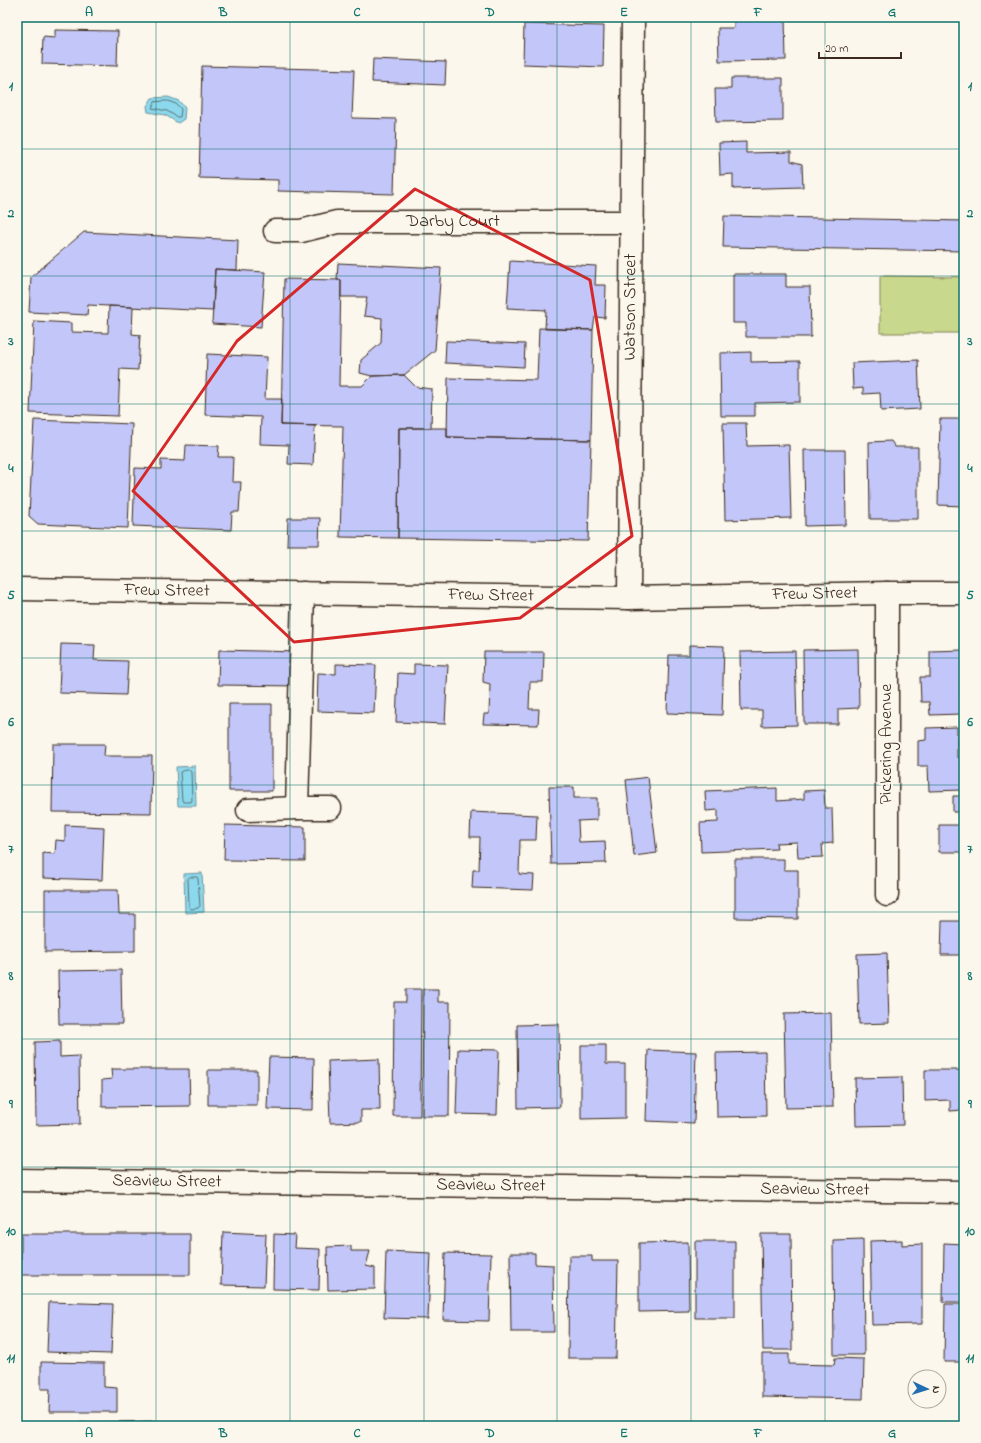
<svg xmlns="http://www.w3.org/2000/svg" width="981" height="1443" viewBox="0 0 981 1443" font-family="'Indie Flower',sans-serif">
	<rect width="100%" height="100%" fill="#fbf7ec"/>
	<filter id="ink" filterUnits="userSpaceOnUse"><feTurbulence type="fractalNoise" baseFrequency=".025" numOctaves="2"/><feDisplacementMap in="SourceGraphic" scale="8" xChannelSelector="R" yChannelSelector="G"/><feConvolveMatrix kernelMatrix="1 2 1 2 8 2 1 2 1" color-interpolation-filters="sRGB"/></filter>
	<g filter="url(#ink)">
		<path fill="#c8d88d" stroke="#828156" d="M880,276l84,1v56h-84z"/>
		<path fill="#8cd8ed" stroke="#6c929a" d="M168,97l11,4 6,7 -1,11 -6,4 -13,-8 -17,-3 -1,-6 5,-8z
			M195,766l1,40h-18l-2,-39z
			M202,873l2,39 -19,1 -1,-39z"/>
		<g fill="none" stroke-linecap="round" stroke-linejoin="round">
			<path stroke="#5b7071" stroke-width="1" d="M168,101l8,3 5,5 -1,8h-3l-10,-6 -15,-3 3,-6z
				M189,770l2,2 1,28 -1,2h-8l-1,-2 -2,-28 2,-1z
				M190,877h7l1,2 2,27 -2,2 -7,1 -2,-2 -1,-28z"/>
		</g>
		<path fill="#c3c6f8" stroke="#3b2a1e" d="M100,17h27v1z
			M518,17h87v1l-87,1z
			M785,17l1,43 -67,1 -1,-33h16v-10z
			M524,24l80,2 -1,41 -80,-3z
			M55,30l63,1 -1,35 -75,-2 1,-27 12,1z
			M373,59l73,3 -1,23 -73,-3z
			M202,66l152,4 -2,48 44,1 -2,75 -116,-3v-11l-79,-2z
			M731,78h52v43l-67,1 -1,-33h16z
			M746,142v11l45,-1v9l11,3 1,23 -70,2v-15l-13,1 -1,-32z
			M724,216l240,5v30l-241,-4z
			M84,232l154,8 -1,30 -22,-1 -2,42 -125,-6 -1,10 -58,-3 2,-35z
			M510,261l86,5 -1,19h11l-1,33 -10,-1 -2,13 -48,-1 1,-19 -39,-2z
			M338,263l103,5 -6,82 -31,25 -32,1 -12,-3 1,-13 20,-17 1,-25 -18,-2 3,-19h-26v-17h-4z
			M215,269l50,3 -4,55 -49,-3z
			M733,274h53v13h24l1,50h-65v-14h-13z
			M284,279l57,1 -2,106h23l10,-10 32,-1 12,12 16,2 -1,39h-32l-1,110 -58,-1 3,-111 -62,-1z
			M109,306l24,1 -1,27 8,1 -2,35 -18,-1 -2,47 -88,-3 4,-92 37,2v9l37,1z
			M539,328l54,2 -2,110 -144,-3 1,-59 89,2z
			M446,341l79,3 -1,23 -79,-4z
			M751,352v10l49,-1v41l-45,1v13h-34l-1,-63z
			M207,354l60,3 -2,42h17l-1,26 34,1 -2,39 -25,-1 1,-19 -29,-1 1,-27 -56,-2z
			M918,360l2,49 -39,2 -1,-18 -17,1v-6l-10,1 -1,-26z
			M940,419h24v87l-26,-1z
			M34,420l98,4 -4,104 -90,-4 -9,-8z
			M723,423h23l1,23 42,-1 2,73 -66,2z
			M399,428h48v9l144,3 -3,101 -190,-3z
			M891,441l4,6h23v72h-48l-1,-77z
			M186,445l33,1 -1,11h15l-1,25h9l-2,30h-7l-1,18 -98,-4 2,-58 26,1v-9l24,1z
			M804,450h41l1,75 -41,1z
			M288,518h32l-1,27h-32z
			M61,644l34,1 -1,15 34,1 -2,34 -67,-2z
			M689,645l35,1 -2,69 -55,-2 2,-58h20z
			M858,649l1,59 -21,1v15h-34l-1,-74z
			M219,650l80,2v34l-81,-1z
			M964,650v34h-4l1,30 -31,1 -1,-13h-8l-1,-25h10v-26z
			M795,651l2,74 -35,1v-16h-21l-1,-58z
			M484,652h60l-1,30h-13l-1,27h10l-1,16 -55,-1 1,-10h5l1,-30 -7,-2z
			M336,664l40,1 -2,48 -57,-2 1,-38 18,1z
			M414,664l34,1 -3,59 -49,-2 2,-49 16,1z
			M229,704h43v87h-43z
			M957,727v30h7v33l-35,1 -1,-25h-10v-25l8,-1v-12z
			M53,744h52l-1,12h48l-1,57 -99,-1z
			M648,777l9,76 -23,3 -8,-76z
			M549,787h25v11h23v22l-19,1 1,21 26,-1 1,22 -55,1z
			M777,788v13l27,-2v-8l20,-1 1,18h7l1,35 -11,1 1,13 -25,1 -1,-16 -21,1 1,6 -76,3 -1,-29 18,-1v-12l-12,1 -1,-20z
			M953,796h11v16h-11z
			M471,812l66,3 -1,25h-16l-1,34 15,1 -1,15 -61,-2 1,-18h6l1,-33h-10z
			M65,825l39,2 -2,53 -59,-2v-25l12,1 1,-14 9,1z
			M225,825l80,2v34l-81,-1z
			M939,825h25v27h-25z
			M735,859h49v11h14v49l-63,-1z
			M45,890h73l1,24h16v37l-90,1z
			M942,921h22v34h-23z
			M887,953l2,70 -30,1 -2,-70z
			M121,970l1,54h-63l-1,-53z
			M406,989h15l-1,127h-27l1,-114h12z
			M423,989h15v13h12l-1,114h-27z
			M831,1013l2,94 -47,1 -2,-94z
			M559,1024l1,83 -42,1 -1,-83z
			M60,1041v16l19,-1 1,68 -44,1 -1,-83z
			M581,1045h25v19h19v54l-44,1z
			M458,1049l41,1 -2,65 -41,-1z
			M648,1050l48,2 -2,71 -48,-2z
			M765,1052l1,64 -49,1 -1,-64z
			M269,1057l45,1 -1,52 -46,-1z
			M379,1059l1,51h-19v12l-31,1 -2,-62z
			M111,1069h78l1,37 -88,1v-27l10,-1z
			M208,1070h49v35h-49z
			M925,1070h39v40l-14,1v-11l-25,1z
			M902,1077l1,48 -47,1 -1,-48z
			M223,1232l43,2 -2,52 -43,-1z
			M21,1234h169v41h-169z
			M274,1234l21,1 -1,13 26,1 -1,41 -46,-1z
			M761,1234h30l1,116h-29z
			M863,1239l1,116h-30l-1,-115z
			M902,1240v5l20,-1v80l-50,1 -2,-84z
			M695,1241h40v77h-40z
			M688,1242l1,69 -50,1v-69z
			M944,1243l20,1v58h-21z
			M351,1246v5h19l-4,15 9,2v21l-47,1 -1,-43z
			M386,1251l45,2 -3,66 -44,-1z
			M445,1253l46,1 -2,67 -46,-1z
			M510,1253h25v11l18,1 1,67h-43z
			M569,1256h23v5h26l-2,97h-48z
			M49,1302l64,2 -2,50 -64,-2z
			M945,1304h19v58h-20z
			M762,1354h27v10l45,1 1,-7 29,1 -1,40 -101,-2z
			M41,1362l63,1v24l13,1v24h-68l1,-23h-9z
			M157,1421l1,5h-107v-3z"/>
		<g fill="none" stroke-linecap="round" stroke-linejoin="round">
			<defs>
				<g id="minor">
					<path id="s1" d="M275,231h26l36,-9h295"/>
					<path id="s2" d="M17,589l612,9 258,-5h77"/>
					<path d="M303,593l-6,215h33"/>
					<path id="s3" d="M629,598l4,-581"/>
					<path d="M248,810l49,-2"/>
					<path d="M887,895v-302"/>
					<path id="s4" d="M17,1180l947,12"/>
				</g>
			</defs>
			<use href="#minor" stroke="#3b2a1e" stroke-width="25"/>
			<use href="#minor" stroke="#fbf7ec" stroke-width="22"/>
		</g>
	</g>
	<path fill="none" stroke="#d62828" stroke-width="3" stroke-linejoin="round" d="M415,189l175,91 42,256 -112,82 -226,24 -161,-151 104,-150z"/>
	<path fill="none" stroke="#0f766e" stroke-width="1" stroke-opacity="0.55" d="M156,17v1409M290,17v1409M424,17v1409M557,17v1409M691,17v1409M825,17v1409M17,149h947M17,276h947M17,404h947M17,531h947M17,658h947M17,785h947M17,912h947M17,1039h947M17,1167h947M17,1294h947"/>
	<g text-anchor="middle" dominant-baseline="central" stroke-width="4" stroke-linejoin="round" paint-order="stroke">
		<g font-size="18" fill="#3b2a1e" stroke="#fbf7ec">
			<text stroke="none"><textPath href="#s1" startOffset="179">Darby Court</textPath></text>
			<text stroke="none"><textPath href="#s3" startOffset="291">Watson Street</textPath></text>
			<text stroke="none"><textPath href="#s2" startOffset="150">Frew Street</textPath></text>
			<text stroke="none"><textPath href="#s2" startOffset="798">Frew Street</textPath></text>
			<text stroke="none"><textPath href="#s2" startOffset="474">Frew Street</textPath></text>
			<text transform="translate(887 744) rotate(-90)">Pickering Avenue</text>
			<text stroke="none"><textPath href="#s4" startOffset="150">Seaview Street</textPath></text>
			<text stroke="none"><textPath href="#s4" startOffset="474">Seaview Street</textPath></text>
			<text stroke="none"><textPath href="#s4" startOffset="798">Seaview Street</textPath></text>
		</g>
	</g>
	<rect width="981" height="1443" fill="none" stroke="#fbf7ec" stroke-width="44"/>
	<g transform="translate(927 1389) rotate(94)"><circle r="19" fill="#fbf7ec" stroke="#aea59a"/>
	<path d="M0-3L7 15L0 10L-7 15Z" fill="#1f6fb2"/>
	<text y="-6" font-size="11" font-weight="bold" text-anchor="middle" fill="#3b2a1e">N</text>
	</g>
	<path d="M819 52v6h82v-6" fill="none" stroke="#3b2a1e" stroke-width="2"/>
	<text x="825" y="52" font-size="12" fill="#3b2a1e" stroke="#fbf7ec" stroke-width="3" paint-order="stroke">20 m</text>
	<rect x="22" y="22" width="937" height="1399" fill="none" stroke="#0f766e" stroke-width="1.5"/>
	<g font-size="13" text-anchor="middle" font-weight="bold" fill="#0f766e">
		<text x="89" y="16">A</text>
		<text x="223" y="16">B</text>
		<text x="357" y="16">C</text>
		<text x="490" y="16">D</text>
		<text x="624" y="16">E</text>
		<text x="758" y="16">F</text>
		<text x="892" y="16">G</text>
		<text x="11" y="90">1</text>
		<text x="970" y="90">1</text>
		<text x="11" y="217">2</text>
		<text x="970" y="217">2</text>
		<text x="11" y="345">3</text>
		<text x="970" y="345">3</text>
		<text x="11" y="472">4</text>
		<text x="970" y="472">4</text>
		<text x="11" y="599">5</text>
		<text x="970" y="599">5</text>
		<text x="11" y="726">6</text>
		<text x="970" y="726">6</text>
		<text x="11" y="853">7</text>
		<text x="970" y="853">7</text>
		<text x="11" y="980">8</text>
		<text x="970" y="980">8</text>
		<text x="11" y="1108">9</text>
		<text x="970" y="1108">9</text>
		<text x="11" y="1235">10</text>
		<text x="970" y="1235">10</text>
		<text x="11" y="1362">11</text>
		<text x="970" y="1362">11</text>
		<text x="89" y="1437">A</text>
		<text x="223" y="1437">B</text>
		<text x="357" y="1437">C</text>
		<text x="490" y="1437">D</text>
		<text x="624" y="1437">E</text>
		<text x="758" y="1437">F</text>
		<text x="892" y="1437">G</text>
	</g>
</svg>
